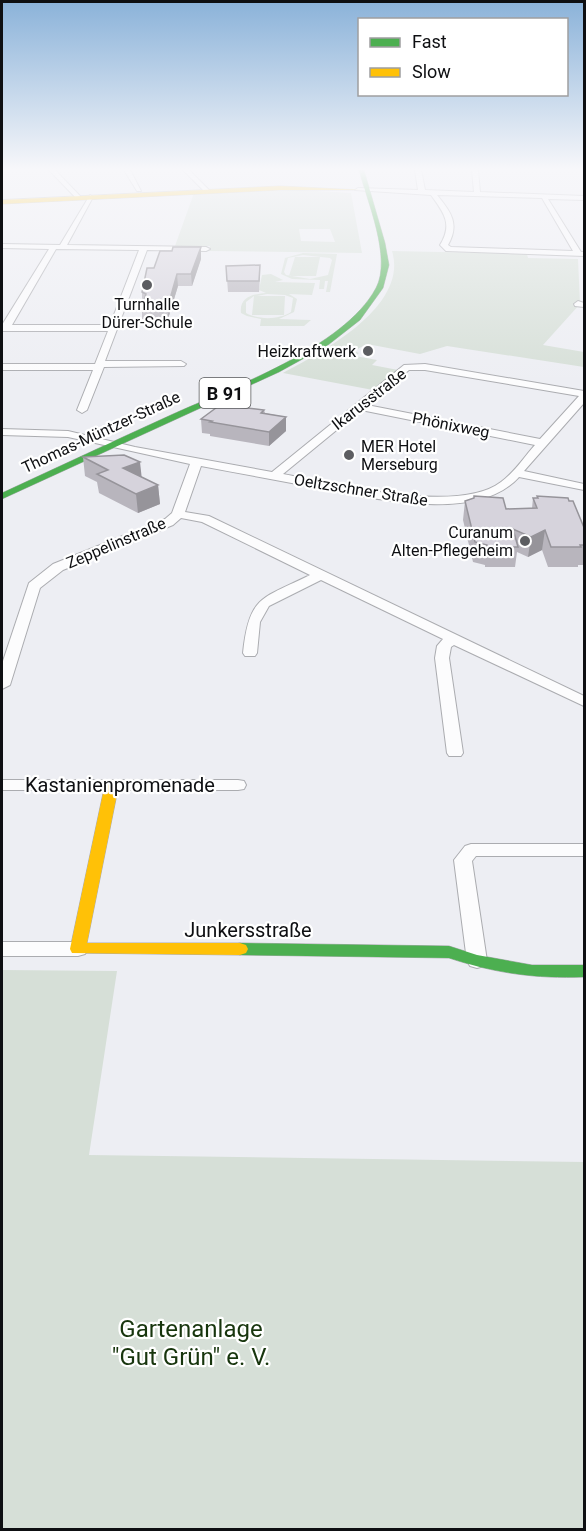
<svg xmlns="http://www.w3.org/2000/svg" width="586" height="1531" viewBox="0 0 586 1531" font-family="Roboto,sans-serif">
	<rect width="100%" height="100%" fill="#edeef3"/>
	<path fill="#d6dfd7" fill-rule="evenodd" d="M299,190l52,3 11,60 -153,-2 1,-5h-35l19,-53zM299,229h31l5,13 -34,-1z
		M392,251l135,3 1,4 50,1 2,45 -37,41 41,7v15l-137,-21 -27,8 -53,-10 -13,7 5,2 -4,3 22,4 -5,5 26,5 -25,20 -90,-17c40,-21 126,-67 109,-122z
		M303,253l34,1 -7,38h-4l2,-11h-3l-1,8h-5l1,-9 -28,-1 -11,-5 4,-16zM303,255l27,3 2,2 -4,15 -18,4 -24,-4 -2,-3 4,-14z
		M295,257h25l-4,19h-27z
		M271,274l12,6 -8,2 40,1 -3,12 -23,-1 8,5 -3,13 -15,7 32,1 -7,6h-44l1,-7 -14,-3 -6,-3c-2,-16 12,-19 25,-20l-7,-3 3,-15zM267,294l18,1 8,3 -2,14c-12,8 -33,8 -45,1v-11l8,-6 -2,19h32l1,-19h-28z
		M2,970l115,1 -28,184 495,7v367h-582z"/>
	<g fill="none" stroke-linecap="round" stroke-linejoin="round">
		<defs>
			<path id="street" d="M49,170h6l25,26v2h-4z
				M124,170h6l11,21h-4z
				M183,170h6l20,20v2h-4z
				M415,170h6l4,20 49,2 -2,-22h6l2,22 104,4v4l-36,-1 33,53h3v4l-138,-5 -6,-6c13,-21 4,-32 -9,-50l-76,-5 3,-2 60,2zM437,195l105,3 31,53 -122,-4 -3,-2c12,-21 3,-33 -11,-50z
				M90,195l3,2 -26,48 139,2 4,2 -4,2 -59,-1 -42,111h76l5,3 -2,2 -80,1 -17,43 -5,3 -5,-3 16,-40h-91v-6h93l13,-33h-106v-6l47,-76 -47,-1v-4l58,1zM56,249l83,1 -29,75h-98z
				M578,301l6,2v4l-9,-1 -1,-2z
				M425,364l159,27v12l-60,68 60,13v6l-65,-13c-43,48 -150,20 -206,10 -37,-7 -75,-14 -112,-21l-16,46 24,4 375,180v10l-130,-61 -3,2 -2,11 14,95 -2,3h-12l-2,-3 -12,-95 2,-12 6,-7 -122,-59 -52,26 -9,16 -3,31 -2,3h-10l-2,-3c6,-58 19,-54 67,-78l-108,-53 -21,-4 -8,7 -110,45 -23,18 -30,97 -8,4v-25l27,-81 24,-19 112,-45 7,-6 18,-49 -122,-27 -66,-2v-6l66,2 67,16 137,25 132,-107zM409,370h16l154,26 -39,43 -173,-34zM361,410l174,35c-10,11 -21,28 -34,37 -43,33 -167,2 -218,-8z
				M2,780h236l6,1 2,4 -2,4 -6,1h-236z
				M471,844h113v12h-108l-4,5 15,100 -3,5 -7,2 -7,-2 -3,-5 -13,-101 11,-14z
				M2,942h76l7,2 3,5 -3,5 -7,2h-76z"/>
			<path id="fast" d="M359,170h5l21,73 4,22 -6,23 -23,32 -32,25 -49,27 -277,127v-6c56,-26 112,-52 169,-78 59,-27 173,-67 205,-127 16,-30 -9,-87 -17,-118z
				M240,943l209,3 28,9 55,10h52v12c-48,2 -90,-4 -135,-19l-209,-3 -6,-2 -2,-4 2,-4z"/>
			<path id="slow" d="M280,186l81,4h-81l-278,14v-4z
				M112,780l7,4 -32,159h153l6,2 2,4 -2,4 -6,2 -168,-2 -2,-4 35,-165z"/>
		</defs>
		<use href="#street" stroke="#abacb0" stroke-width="2"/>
		<use href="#fast" stroke="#abacb0" stroke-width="1"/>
		<use href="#slow" stroke="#abacb0" stroke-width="1"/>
		<use href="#street" fill="#fcfcfd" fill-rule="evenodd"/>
		<use href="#fast" fill="#4caf50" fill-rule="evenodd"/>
		<use href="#slow" fill="#ffc107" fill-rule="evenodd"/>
	</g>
	<path fill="#b8b5bd" d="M201,259l-9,27h-14l-10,33h-26v-27l12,-24z
		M226,266l34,10 -1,16h-31z
		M264,410l1,3 21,4v14l-17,15 -59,-10v-2l-8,-1 -1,-14z
		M83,457l58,20 17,8 2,19 -22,9 -39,-20 -2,-11 -12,-6z
		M474,496l32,13 26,-1 1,-10h4v-2l48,34v32h-2v3h-5v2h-30l-6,-17 -14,7 -11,-5 -2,15h-30v-2l-12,-3 -10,-42 2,-19 9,-3z"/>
	<path fill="#96949a" d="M201,247v12l-9,27 -1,-12z
		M177,274l1,12 -10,33v-13z
		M286,417v14l-17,15v-14z
		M140,462l2,18 -19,-12z
		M158,485l2,19 -22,9 -2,-19z
		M545,530l-3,20 -14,7 3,-20z"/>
	<path fill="#d6d3dc" stroke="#96949a" stroke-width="1.5" d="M173,247h28l-10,27h-14l-9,32h-26l4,-12 -4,-2 5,-24h7l6,-17h12z
		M260,265l-1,16h-32l-1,-15z
		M220,405l44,5 -3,3 25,4 -17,15 -59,-10 2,-1 -11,-2z
		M124,455l16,7 -17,6 35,17 -22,9 -39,-20 11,-4 -25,-13z
		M474,496l29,2 3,11 31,-1 -4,-10h5l-1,-2 31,2 1,3h4l12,29v15h-5l1,2h-30l-6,-17 -14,7 -18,-8 5,18h-31v-2l-12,-3 -10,-41 9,-3z"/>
	<linearGradient id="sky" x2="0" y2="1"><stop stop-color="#8ab2d9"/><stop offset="0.44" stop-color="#f7f7fa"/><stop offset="1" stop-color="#f7f7fa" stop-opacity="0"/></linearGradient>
	<rect width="586" height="384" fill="url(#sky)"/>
	<g fill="#5c5d61" stroke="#fff" stroke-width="2">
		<circle cx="147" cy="285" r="6"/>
		<circle cx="368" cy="351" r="6"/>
		<circle cx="349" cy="455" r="6"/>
		<circle cx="525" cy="541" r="6"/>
	</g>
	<g text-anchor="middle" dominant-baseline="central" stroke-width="4.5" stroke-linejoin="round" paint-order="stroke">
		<g font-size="16" fill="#0e0f12" stroke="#fff" text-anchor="end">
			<text x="147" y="304" text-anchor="middle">Turnhalle<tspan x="147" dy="18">Dürer-Schule</tspan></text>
			<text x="356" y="351">Heizkraftwerk</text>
			<text x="361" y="446" text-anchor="start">MER Hotel<tspan x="361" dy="18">Merseburg</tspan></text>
			<text x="513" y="532">Curanum<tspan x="513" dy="18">Alten-Pflegeheim</tspan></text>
		</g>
		<g font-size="16" fill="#0e0f12" stroke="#fff">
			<text transform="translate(369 399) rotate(-38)">Ikarusstraße</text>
			<text transform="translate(451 425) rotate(11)">Phönixweg</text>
			<text transform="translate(101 432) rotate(-25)">Thomas-Müntzer-Straße</text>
			<text transform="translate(361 490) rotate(9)">Oeltzschner Straße</text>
			<text transform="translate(116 543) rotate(-23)">Zeppelinstraße</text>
		</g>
		<rect fill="#fff" stroke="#565759" stroke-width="1.5" x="199.5" y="378" width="51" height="30" rx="4.5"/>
		<g font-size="18" font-weight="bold" fill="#0e0f12">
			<text x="225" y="393">B 91</text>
		</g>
		<g font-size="20" fill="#0e0f12" stroke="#fff">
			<text x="120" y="785">Kastanienpromenade</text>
			<text x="248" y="930">Junkersstraße</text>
		</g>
		<g font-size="24" fill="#17350d" stroke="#fff">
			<text x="191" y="1329">Gartenanlage<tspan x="191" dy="28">"Gut Grün" e. V.</tspan></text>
		</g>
	</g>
	<rect width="586" height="1531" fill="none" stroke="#0e0f12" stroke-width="6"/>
	<rect x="358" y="18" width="210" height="78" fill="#ffffff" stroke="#9f9fa0" stroke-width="1.5"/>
	<rect x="370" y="38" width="30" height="9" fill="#4caf50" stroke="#9f9fa0" stroke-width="1.5"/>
	<text x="412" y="48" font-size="18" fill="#0e0f12">Fast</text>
	<rect x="370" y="68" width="30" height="9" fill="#ffc107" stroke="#9f9fa0" stroke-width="1.5"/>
	<text x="412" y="78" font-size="18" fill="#0e0f12">Slow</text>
</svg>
